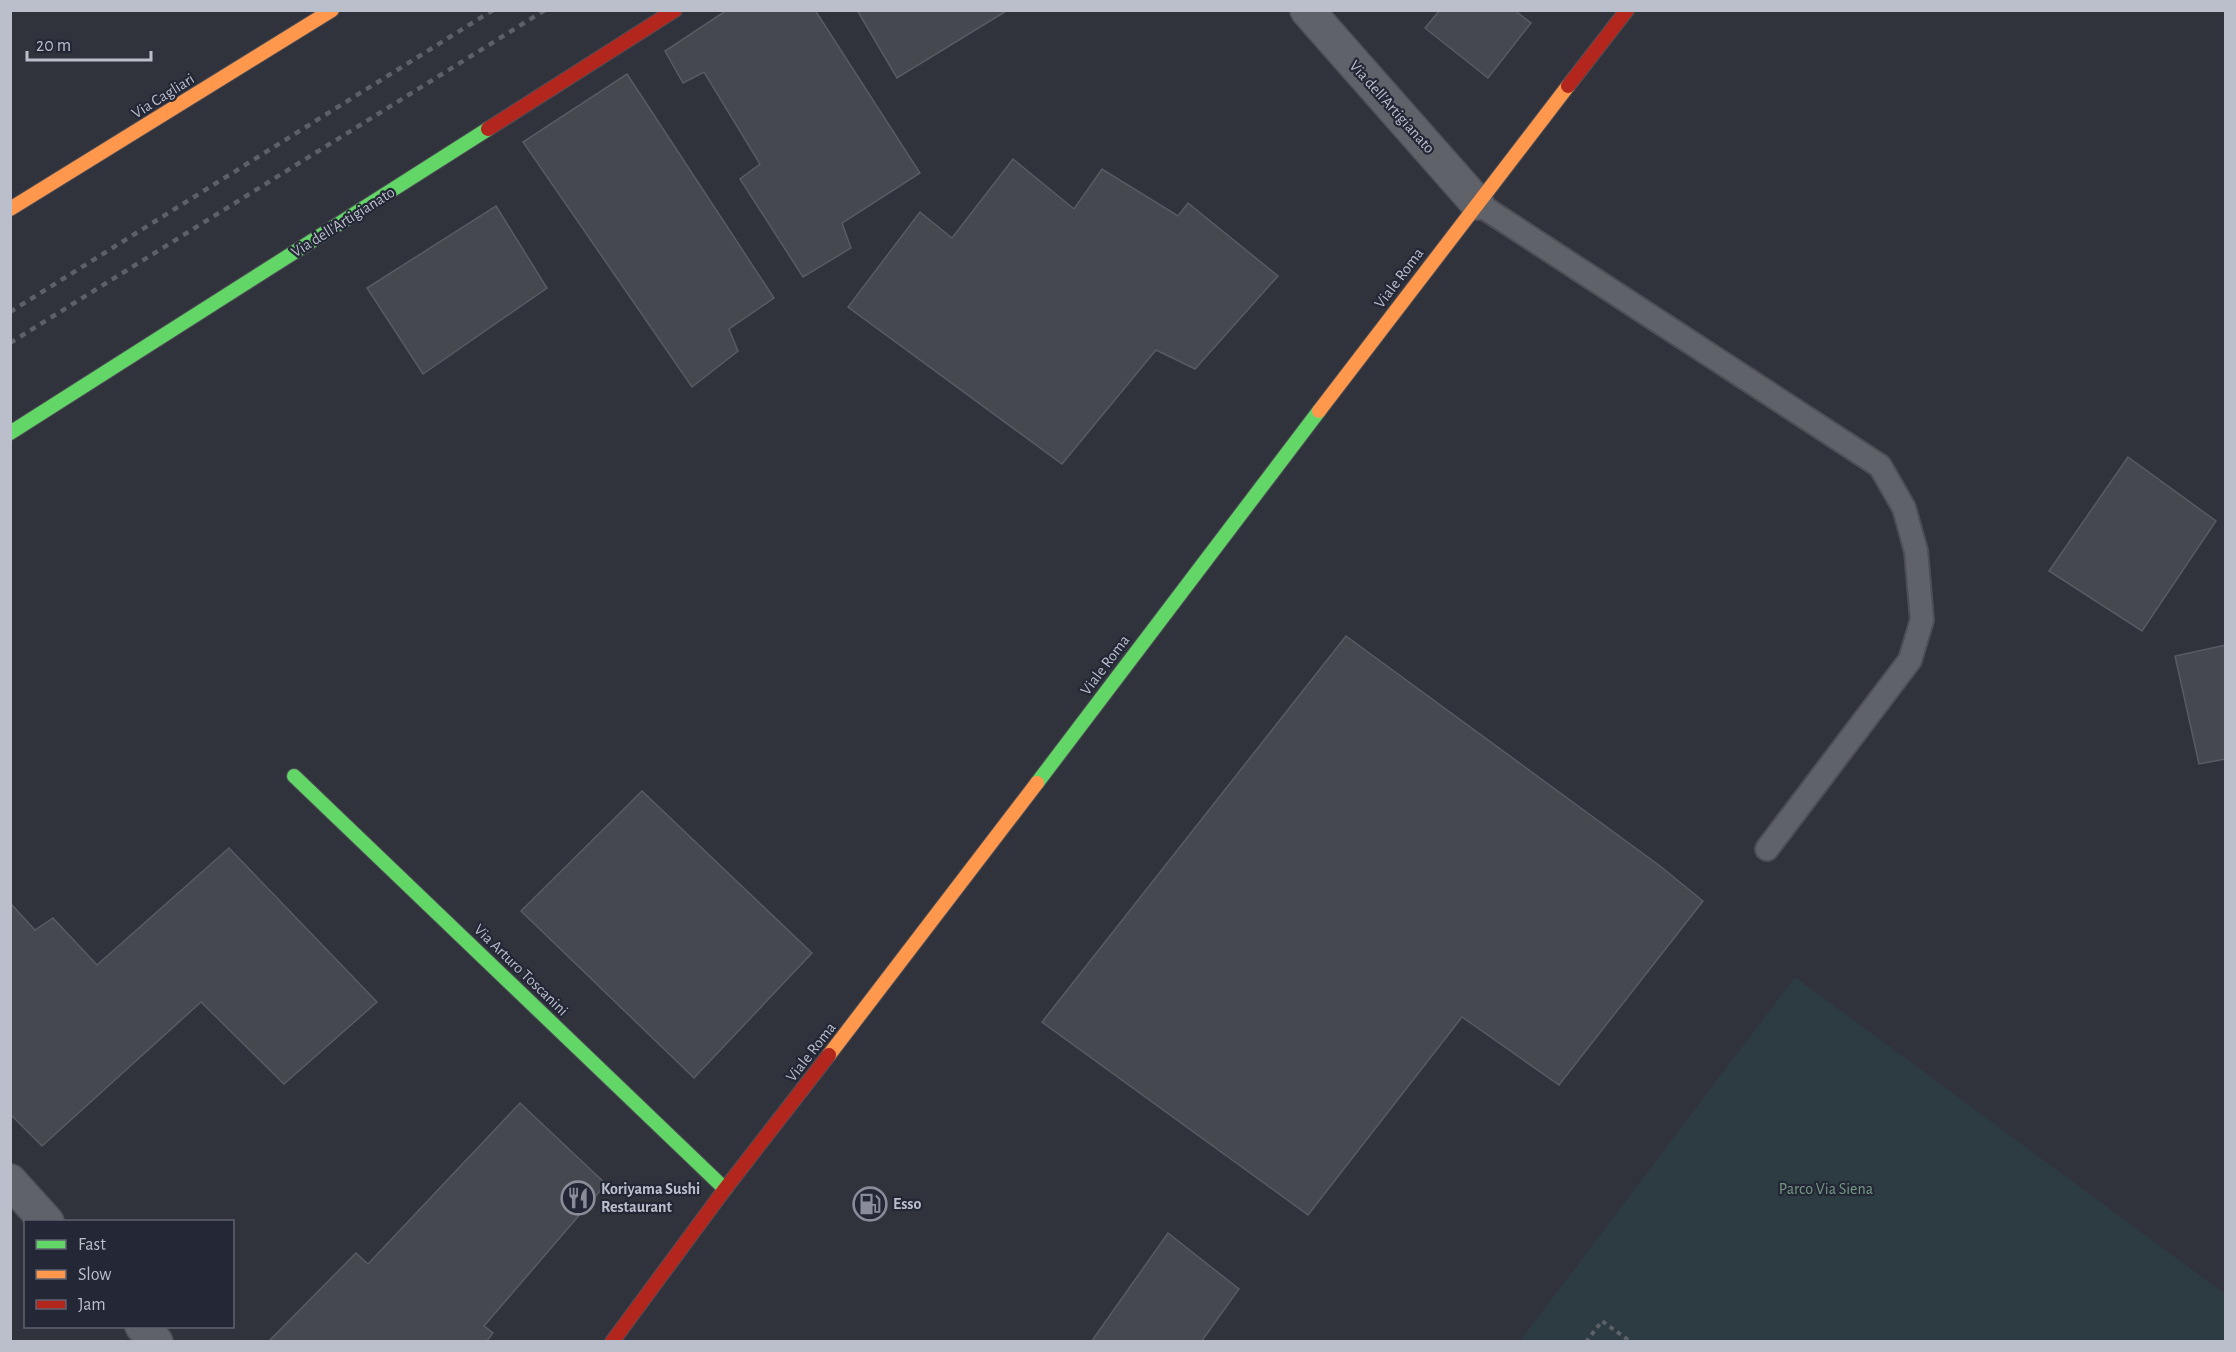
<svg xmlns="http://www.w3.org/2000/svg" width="2236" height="1352" viewBox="0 0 2236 1352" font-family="'Alegreya Sans',sans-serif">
	<rect width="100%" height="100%" fill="#30333c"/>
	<path fill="#2d3c42" d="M1795,977l430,317v47h-705z"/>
	<path fill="#45484f" stroke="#585b63" stroke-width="1.5" d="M727,10h88l105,163 -78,50 9,25 -48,29 -63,-98 20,-15 -56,-92 -21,11 -18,-32z
		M857,10h151l-111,68z
		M1440,10h74l17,13 -43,55 -63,-50z
		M627,74l147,224 -45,31 9,22 -46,36 -169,-245z
		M1013,159l61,50 28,-40 76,47 10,-13 90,73 -83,93 -39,-19 -94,114 -214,-157 72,-95 32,26z
		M496,206l51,82 -124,86 -56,-86z
		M2128,457l88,64 -74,110 -93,-60z
		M1346,636l314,230 43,35 -144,184 -97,-68 -154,198 -266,-193z
		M2226,645v114l-27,5 -24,-108z
		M642,791l170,162 -118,125 -173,-167z
		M229,848l148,154 -93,82 -83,-82 -159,144 -32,-32v-211l25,27 18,-12 44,47z
		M520,1103l86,81 -122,142 9,7 -7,9h-218l88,-89 12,11z
		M1168,1233l71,56 -38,53h-110z"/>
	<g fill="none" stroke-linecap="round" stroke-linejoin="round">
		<defs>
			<path id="lane" d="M1477,203l403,263 24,42 12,43 6,69 -12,40 -143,189"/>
			<path id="street" d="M1307,10l170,193
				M10,1181l37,41
				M142,1326l14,16"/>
			<path id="fast" d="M10,433l478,-304
				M294,776l431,413
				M1037,783l282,-372"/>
			<path id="slow" d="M10,209l322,-199
				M1319,411l249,-325
				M829,1055l208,-272"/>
			<path id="jam" d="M1568,86l59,-76
				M488,129l187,-119
				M612,1342l113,-153 104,-134"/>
		</defs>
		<use href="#lane" stroke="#4e4f56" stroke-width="26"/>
		<use href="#street" stroke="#4e4f56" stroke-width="36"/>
		<use href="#fast" stroke="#4e4f56" stroke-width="16"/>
		<use href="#slow" stroke="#4e4f56" stroke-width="16"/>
		<use href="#jam" stroke="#4e4f56" stroke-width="16"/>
		<path stroke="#5d6067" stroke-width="4" stroke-dasharray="4.5 4.5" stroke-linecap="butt" d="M1586,1342l16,-21 29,21"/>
		<use href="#lane" stroke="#60626a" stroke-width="22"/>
		<use href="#street" stroke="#60626a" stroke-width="33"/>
		<use href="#fast" stroke="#63d668" stroke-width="14"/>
		<use href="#slow" stroke="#ff974d" stroke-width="14"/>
		<use href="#jam" stroke="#b3261e" stroke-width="14"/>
		<path stroke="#5e6068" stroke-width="4.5" stroke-dasharray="6 6" stroke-linecap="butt" d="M10,312l483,-302
			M10,343l535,-333"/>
	</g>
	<defs>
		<symbol id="restaurant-ring" viewBox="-11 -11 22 22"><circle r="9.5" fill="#232736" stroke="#8a8d99" stroke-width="1.5"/><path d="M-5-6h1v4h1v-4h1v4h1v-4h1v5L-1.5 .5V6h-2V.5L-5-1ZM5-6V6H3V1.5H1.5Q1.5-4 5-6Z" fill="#8a8d99"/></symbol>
		<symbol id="fuel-ring" viewBox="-11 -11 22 22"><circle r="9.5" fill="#232736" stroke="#8a8d99" stroke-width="1.5"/><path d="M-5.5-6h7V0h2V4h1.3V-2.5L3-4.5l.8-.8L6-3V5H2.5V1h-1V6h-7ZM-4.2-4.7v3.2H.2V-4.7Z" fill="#8a8d99"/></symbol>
	</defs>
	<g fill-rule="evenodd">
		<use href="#restaurant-ring" x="559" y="1179" width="38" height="38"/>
		<use href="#fuel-ring" x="851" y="1185" width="38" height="38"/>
	</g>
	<g text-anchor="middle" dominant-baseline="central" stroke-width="4.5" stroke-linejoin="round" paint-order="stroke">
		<g font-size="16" fill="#bbbecb" stroke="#232736">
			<text transform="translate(163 96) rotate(-32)">Via Cagliari</text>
			<text transform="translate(1392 107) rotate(48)">Via dell'Artigianato</text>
			<text transform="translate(343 222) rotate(-32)">Via dell'Artigianato</text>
			<text transform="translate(1399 278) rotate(-53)">Viale Roma</text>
			<text transform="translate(1105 665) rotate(-53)">Viale Roma</text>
			<text transform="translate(521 970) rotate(44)">Via Arturo Toscanini</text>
			<text transform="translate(811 1052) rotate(-52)">Viale Roma</text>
		</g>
		<g font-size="16" font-weight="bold" fill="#bbbecb" stroke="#232736" text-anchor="start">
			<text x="601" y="1189">Koriyama Sushi<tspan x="601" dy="18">Restaurant</tspan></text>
			<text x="893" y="1204">Esso</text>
		</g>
		<g font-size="16" fill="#759984" stroke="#232736">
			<text x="1826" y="1189">Parco Via Siena</text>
		</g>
	</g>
	<rect width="2236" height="1352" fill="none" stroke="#bbbecb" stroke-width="24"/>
	<rect x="24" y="1220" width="210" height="108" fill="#232736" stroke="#606372" stroke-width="1.5"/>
	<rect x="36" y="1240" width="30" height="9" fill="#63d668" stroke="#606372" stroke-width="1.5"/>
	<text x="78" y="1250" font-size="18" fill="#bbbecb">Fast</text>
	<rect x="36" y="1270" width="30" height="9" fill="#ff974d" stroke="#606372" stroke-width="1.5"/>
	<text x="78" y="1280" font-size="18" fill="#bbbecb">Slow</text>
	<rect x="36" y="1300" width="30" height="9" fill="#b3261e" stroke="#606372" stroke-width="1.5"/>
	<text x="78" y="1310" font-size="18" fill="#bbbecb">Jam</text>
	<path d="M27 51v9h124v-9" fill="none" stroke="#bbbecb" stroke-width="3"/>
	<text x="36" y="51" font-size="18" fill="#bbbecb" stroke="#232736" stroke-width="4.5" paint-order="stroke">20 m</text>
</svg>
